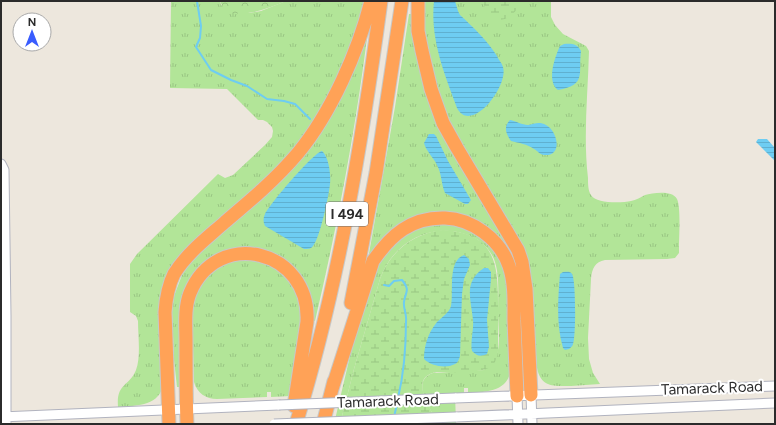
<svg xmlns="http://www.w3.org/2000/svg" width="776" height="425" viewBox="0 0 776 425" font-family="Figtree,sans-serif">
	<defs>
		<pattern id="grass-tufts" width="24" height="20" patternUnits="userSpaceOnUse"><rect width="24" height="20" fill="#b2e598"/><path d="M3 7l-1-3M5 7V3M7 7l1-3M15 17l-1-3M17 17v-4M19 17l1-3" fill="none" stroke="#99c583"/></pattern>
		<pattern id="forest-crowns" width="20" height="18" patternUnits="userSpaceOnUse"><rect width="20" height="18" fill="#b2e598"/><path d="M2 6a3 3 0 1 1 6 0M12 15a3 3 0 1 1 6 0" fill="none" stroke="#99c583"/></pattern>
		<pattern id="wetland-marsh" width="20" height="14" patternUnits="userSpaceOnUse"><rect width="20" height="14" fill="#b2e598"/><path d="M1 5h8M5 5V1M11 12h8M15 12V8" fill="none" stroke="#99c583"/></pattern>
		<pattern id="water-rules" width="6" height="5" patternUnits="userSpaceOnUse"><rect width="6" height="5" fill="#6ecdf2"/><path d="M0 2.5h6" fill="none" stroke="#5fb0d0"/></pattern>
	</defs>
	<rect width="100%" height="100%" fill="#ede7dd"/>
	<path fill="url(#grass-tufts)" d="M171,1h49l1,4 20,8h8l12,-2 25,-10h81l-36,92 -37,58 -120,113 -12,124c-4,18 -29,18 -44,19 -2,-24 11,-20 18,-37 5,-13 2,-35 2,-49l-2,-5 -6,-4v-48l7,-10 81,-80 7,4 8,-3 32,-30 7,-8 1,-6 -1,-4 -5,-5 -4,-2h-5l-31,-31 -57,-1z
		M423,1h128v16l4,8 8,9 23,12 3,5c-1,42 -6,85 -1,127 0,5 0,13 3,17 5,9 31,8 40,6 5,-1 10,-4 14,-6 8,-2 27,-5 32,4 4,8 2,38 2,48v6l-4,5 -8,1 -62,1c-10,2 -13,8 -14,19l-3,59 1,21 4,14 7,11c-10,1 -19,1 -29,2 -17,0 -30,2 -34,-18l-6,-79 -88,-182 -14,-47 -5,-32z
		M409,14h3l9,55 95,184 -3,1 -14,-15 -73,-24 -58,44 27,-152z
		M364,37l3,1c-12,95 -30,189 -52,283l-4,-1 -1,-18 -49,-51 -66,24 -15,112h-3l-3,-27 -2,-48 2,-16 8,-21 7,-10 26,-28 67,-63z
		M435,224l27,1 31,20 14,30 3,98c-4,19 -26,19 -42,20v-5h-4v5h-9l1,31h-18c-6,-14 -29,-43 -5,-51l51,-3c4,-6 13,-13 14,-20 2,-10 0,-28 0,-39 0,-17 2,-36 -4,-52 -6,-13 -16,-21 -29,-25 -36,-12 -73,10 -85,45l-26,90 -14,55h-6l28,-119 16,-42 17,-20 18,-13z
		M253,258l32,15 18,34 -12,89 -20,1v-5h-4v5l-50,2c-11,0 -20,-6 -23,-17l-2,-69 3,-18 12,-19 19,-13z"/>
	<path fill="url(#forest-crowns)" d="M220,1h66c-15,6 -58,25 -66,0z"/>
	<path fill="url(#wetland-marsh)" d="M483,1h39c-10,21 -33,29 -39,0z
		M443,230c50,3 55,30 55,72 0,16 0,33 0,49 -1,6 -2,11 -6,15 -9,8 -42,6 -55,6 -30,5 -6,36 1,52h-98l14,-55 26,-90c10,-28 34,-46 63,-49z"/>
	<path fill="url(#water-rules)" d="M434,1h21l3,10 2,4c14,13 27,25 37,41 1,3 5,7 6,11 6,19 -32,68 -46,41 -13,-35 -27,-69 -23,-107z
		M564,44c7,-1 14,0 17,7 -3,23 6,34 -23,39 -12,-9 -3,-33 2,-44z
		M510,120c6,1 12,5 18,5 6,-1 11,-4 18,0 12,6 17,32 -2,30 -5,-1 -6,-4 -10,-6 -7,-5 -15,-6 -23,-8 -5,-7 -8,-14 -1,-21z
		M429,134h5l2,2 12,25 23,39 -3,4h-3l-20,-11c-4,-9 -3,-19 -8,-28 -4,-8 -11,-14 -13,-22z
		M758,139h9l8,9v13l-19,-19z
		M322,151c7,6 9,24 8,33 -1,11 -10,54 -17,62 -2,3 -5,3 -9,3l-39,-23c-2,-4 -2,-8 0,-12 5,-10 48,-61 57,-63z
		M464,255l5,4 1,6 -6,14 -2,15 -2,62c-1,3 -2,7 -5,8 -9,5 -24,2 -31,-5 0,-13 4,-26 13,-37 5,-5 12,-9 14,-16 3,-14 -4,-45 13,-51z
		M484,268h4l3,4v7l-4,41 2,27 -2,7c-7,3 -10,2 -15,-3 -2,-10 2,-21 1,-31 -2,-21 -10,-38 11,-52z
		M563,272c4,0 7,-1 9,2 4,5 4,63 1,70 0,2 -2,3 -4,5l-4,1 -2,-2c-7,-24 -5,-49 -3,-74z"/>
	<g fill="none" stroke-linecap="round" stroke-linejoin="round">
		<path stroke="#6ecdf2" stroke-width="2" d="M197,1l4,25 -1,12 -4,9 15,23 20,10 16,6 20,13 17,2 11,3 15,15
			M384,285l5,1 5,-5 8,-1c9,11 3,12 2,22 -1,6 3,12 2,19 0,25 -2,52 -8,77
			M394,417l3,-13"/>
		<defs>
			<path id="minor" d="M1,164l3,6 2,145v109
				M531,395l1,29
				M517,396l1,28
				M455,398l320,-12
				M1,417l278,-12
				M456,417l319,-14"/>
			<path id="highway" d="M418,1v30l4,20 9,38 12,34 14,25 61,102 4,12 4,27 5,106
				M351,303l25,-130 26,-172
				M332,389l41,-128c18,-26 38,-44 72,-43 27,1 55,21 64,48 6,17 5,37 5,54 1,25 2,51 3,76
				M169,424l-4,-112c1,-13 3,-26 9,-38 13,-21 33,-36 51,-52 25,-21 51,-43 73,-69 33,-40 60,-101 73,-152
				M187,424c-1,-27 -1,-55 -1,-82 0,-16 -2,-34 4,-49 27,-66 121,-44 117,29l-13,84
				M296,424c42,-137 66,-281 85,-423
				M323,424l11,-43"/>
		</defs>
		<use href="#minor" stroke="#b1b3bf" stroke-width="11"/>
		<use href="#highway" stroke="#c8c8c8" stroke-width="15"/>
		<use href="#minor" stroke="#fff" stroke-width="9"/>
		<use href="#highway" stroke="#ffa257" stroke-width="13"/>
		<defs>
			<path id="minor-bridge" d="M279,405l176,-7
				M274,424l182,-7"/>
		</defs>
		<use href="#minor-bridge" stroke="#b1b3bf" stroke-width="11" stroke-linecap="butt"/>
		<use href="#minor-bridge" stroke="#fff" stroke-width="9"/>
	</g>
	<g text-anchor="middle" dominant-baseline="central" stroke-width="4" stroke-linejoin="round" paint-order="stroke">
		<rect fill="#fff" stroke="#6b6b6b" stroke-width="1" x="326" y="202" width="42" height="24" rx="3"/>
		<g font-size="14" font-weight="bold" fill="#2b2b2b">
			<text x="347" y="214">I 494</text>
		</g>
		<g font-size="15" fill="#2b2b2b" stroke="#fff">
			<text transform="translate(712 388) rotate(-2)">Tamarack Road</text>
			<text transform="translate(388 401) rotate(-2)">Tamarack Road</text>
		</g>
	</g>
	<rect width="776" height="425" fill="none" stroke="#2b2b2b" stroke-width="4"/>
	<g transform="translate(32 32)"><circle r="19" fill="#ffffff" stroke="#aaaaaa"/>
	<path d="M0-3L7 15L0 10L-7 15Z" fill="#395cfe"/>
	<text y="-6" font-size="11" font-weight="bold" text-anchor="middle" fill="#2b2b2b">N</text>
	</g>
</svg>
